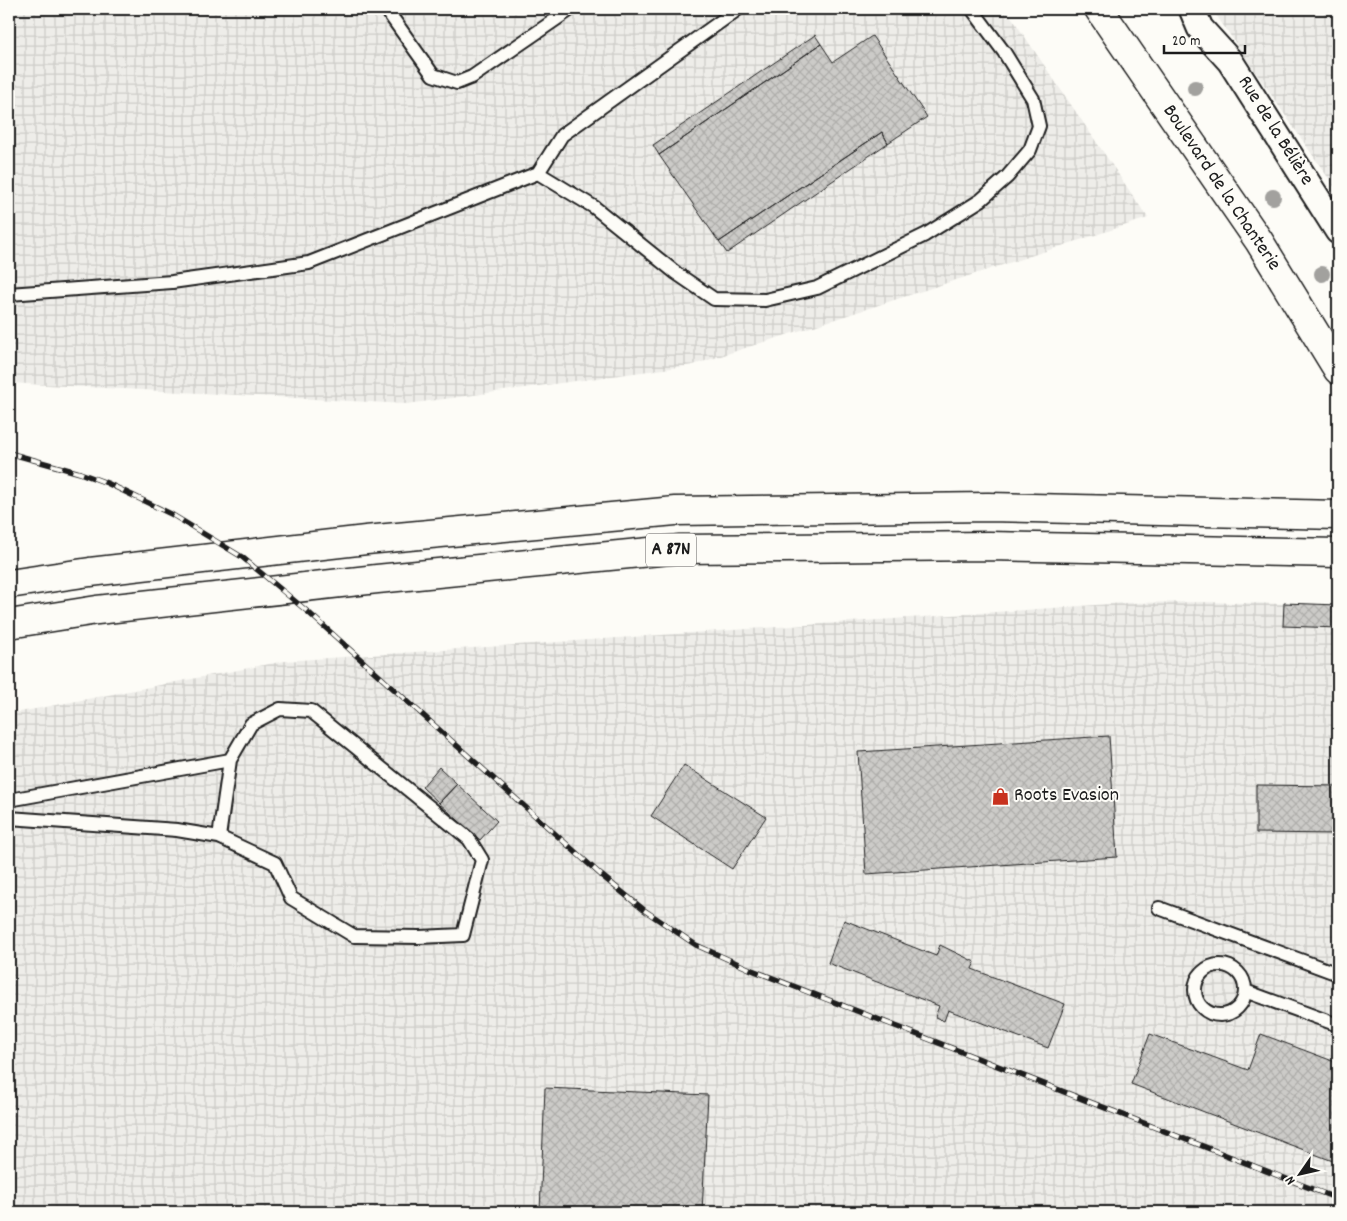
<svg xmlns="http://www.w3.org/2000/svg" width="1347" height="1221" viewBox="0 0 1347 1221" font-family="Dekko,sans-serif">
	<defs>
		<pattern id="industrial-grid" width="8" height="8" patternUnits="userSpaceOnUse" patternTransform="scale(1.25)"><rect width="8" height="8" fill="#eeede9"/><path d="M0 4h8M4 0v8" fill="none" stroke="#cccbc7"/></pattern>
		<pattern id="building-cross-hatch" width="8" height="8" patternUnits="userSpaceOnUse" patternTransform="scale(1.25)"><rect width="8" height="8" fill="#cccbc8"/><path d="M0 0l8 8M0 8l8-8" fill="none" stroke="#afaeab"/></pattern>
	</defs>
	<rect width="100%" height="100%" fill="#fdfcf7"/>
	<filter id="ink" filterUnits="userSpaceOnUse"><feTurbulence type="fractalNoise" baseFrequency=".02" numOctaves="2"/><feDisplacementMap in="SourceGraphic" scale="10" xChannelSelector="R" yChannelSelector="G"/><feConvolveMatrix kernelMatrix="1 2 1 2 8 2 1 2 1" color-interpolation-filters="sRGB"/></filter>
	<g filter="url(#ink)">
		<path fill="url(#industrial-grid)" d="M9,9h997l142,209 -455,147 -286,39 -398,-21z
			M1212,9h126v183z
			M1201,602l137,3v607h-1329v-498l276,-53 839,-58z"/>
		<path fill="url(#building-cross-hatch)" stroke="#1c1c1c" d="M815,35l6,9 -162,111 -6,-10z
			M872,36l55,81 -39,26 -6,-11 -163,110 -60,-87 162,-111 12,18z
			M882,132l6,11 -161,110 -8,-11z
			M1284,603l54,2v23l-55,-2z
			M1109,736l8,121 -251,17 -8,-122z
			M684,765l82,52 -34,52 -81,-53z
			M439,767l18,17 -18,19 -17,-16z
			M457,784l40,37 -17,19 -41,-37z
			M1256,785l82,1v48l-82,-1z
			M844,920l92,36 4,-11 35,17 -3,7 93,35 -17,44 -100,-38 -4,11 -9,-4 4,-11 -111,-43z
			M1150,1034l98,36 13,-36 77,29v100l-207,-79z
			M545,1088l163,7 -6,117h-162z"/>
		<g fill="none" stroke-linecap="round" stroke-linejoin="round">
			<defs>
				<path id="lane" d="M386,9l47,66 24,8 15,-6 99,-68
					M538,173l56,34 82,66 38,26 51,1 52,-12 108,-53 56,-35 26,-23 23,-27 9,-24 -6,-27 -29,-47 -32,-43
					M9,294l163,-12 137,-19 229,-90 24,-38 176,-126
					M9,800l221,-40
					M9,818l168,12 42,7 56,26 16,35 63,38 65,1 44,-2 19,-75 -13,-21 -158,-128 -31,-2 -29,15 -21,36 -11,77
					M1159,908l179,66
					M1195 990a25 25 0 1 1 50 0a25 25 0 1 1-50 0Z
					M1245,991l93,34"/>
				<path id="street" d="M1192,9l8,19 30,33 108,170"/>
				<path id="secondary" d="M1099,9l160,232 79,129"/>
				<path id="highway" d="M9,584l81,-12 276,-32 309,-29 313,-4 350,8
					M9,624l88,-14 280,-31 303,-30 309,-3 349,7"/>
			</defs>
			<use href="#lane" stroke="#1c1c1c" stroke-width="16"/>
			<use href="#street" stroke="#1c1c1c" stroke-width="29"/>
			<use href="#secondary" stroke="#1c1c1c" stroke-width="31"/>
			<use href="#highway" stroke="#1c1c1c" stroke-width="31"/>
			<use href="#lane" stroke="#fdfcf7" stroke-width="12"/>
			<use href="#street" stroke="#fdfcf7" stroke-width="25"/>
			<use href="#secondary" stroke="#fdfcf7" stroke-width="28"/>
			<use href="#highway" stroke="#fdfcf7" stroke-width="28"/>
			<defs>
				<path id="rail" d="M9,453l71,20 27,10 64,31 71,43 66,55 293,263 43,35 52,35 56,25 586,229"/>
			</defs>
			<use href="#rail" stroke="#1c1c1c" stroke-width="5.5"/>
			<use href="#rail" stroke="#fdfcf7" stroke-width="4" stroke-dasharray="11" stroke-linecap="butt"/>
		</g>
		<g fill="#a2a19e">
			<circle cx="1195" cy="88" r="8"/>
			<circle cx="1273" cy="197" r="8"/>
			<circle cx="1322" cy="274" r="8"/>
		</g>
	</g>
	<defs>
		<symbol id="shop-bare" viewBox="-9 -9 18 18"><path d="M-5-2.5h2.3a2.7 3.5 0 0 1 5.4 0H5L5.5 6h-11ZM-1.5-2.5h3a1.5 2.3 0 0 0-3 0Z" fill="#c8321e" stroke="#fdfcf7" stroke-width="2.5" paint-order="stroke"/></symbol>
	</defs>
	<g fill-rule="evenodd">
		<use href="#shop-bare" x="988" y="784" width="25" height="25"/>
	</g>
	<g text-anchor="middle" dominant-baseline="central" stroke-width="4" stroke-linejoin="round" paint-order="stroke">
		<rect fill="#fdfcf7" stroke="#605f5e" stroke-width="1" x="646" y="533.5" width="50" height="33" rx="4"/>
		<g font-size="19" font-weight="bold" fill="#1c1c1c">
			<text x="671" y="550">A 87N</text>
		</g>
		<g font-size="20" fill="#1c1c1c" stroke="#fdfcf7">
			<text transform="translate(1275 131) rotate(58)">Rue de la Bélière</text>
			<text transform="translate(1221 188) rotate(56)">Boulevard de la Chanterie</text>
		</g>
		<g font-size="20" fill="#1c1c1c" stroke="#fdfcf7" text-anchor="start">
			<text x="1014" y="796">Roots Evasion</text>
		</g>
	</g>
	<rect width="1347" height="1221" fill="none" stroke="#fdfcf7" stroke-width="30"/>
	<rect x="15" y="15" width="1317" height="1191" fill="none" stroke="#1c1c1c" stroke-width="2" filter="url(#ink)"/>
	<g transform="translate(1300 1174) rotate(236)" stroke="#fdfcf7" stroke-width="4" paint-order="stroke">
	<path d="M0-4L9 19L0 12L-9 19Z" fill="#1c1c1c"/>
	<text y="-8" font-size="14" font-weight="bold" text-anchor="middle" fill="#1c1c1c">N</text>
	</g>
	<path d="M1164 45v8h81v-8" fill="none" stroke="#1c1c1c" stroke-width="2.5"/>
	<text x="1172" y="45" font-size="15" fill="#1c1c1c" stroke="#fdfcf7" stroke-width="4" paint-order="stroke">20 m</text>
</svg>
